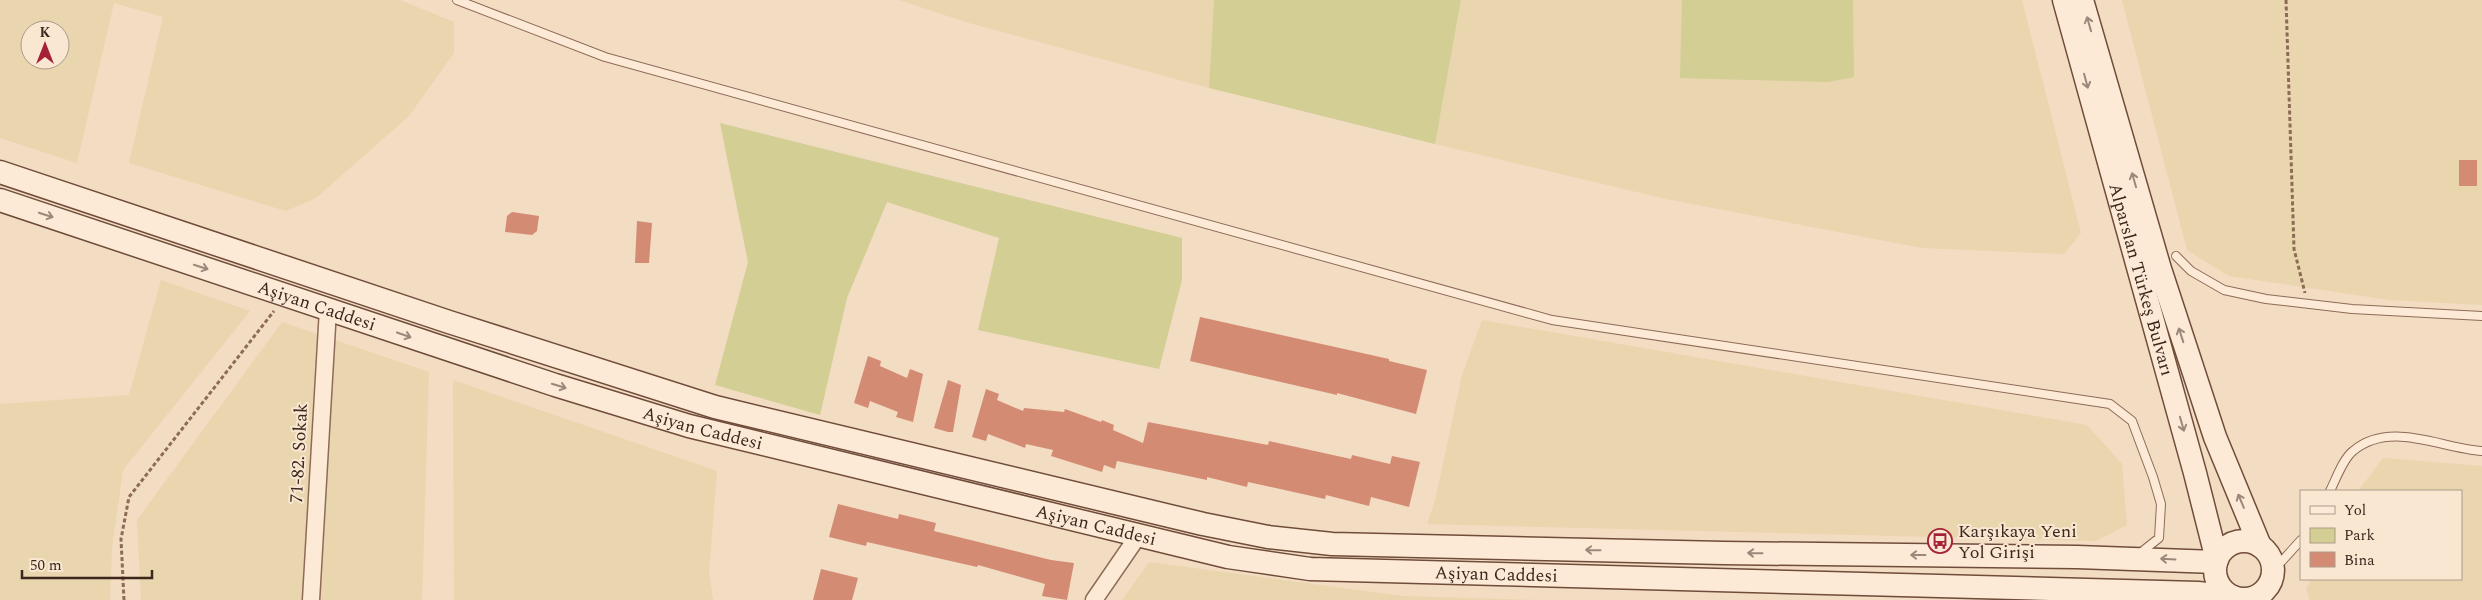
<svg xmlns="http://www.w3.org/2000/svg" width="2482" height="600" viewBox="0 0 2482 600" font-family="Spectral,serif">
	<rect width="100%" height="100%" fill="#f2dcc2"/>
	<path fill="#e9d5ae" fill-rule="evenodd" d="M0,0h400l54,22v31l-45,63 -93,82 -30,13 -157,-48 34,-146 -49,-14 -37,160 -77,-25zM30,30h30v30h-30z
		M899,0h315l-5,88 -240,-65z
		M1461,0h221l-1,78 173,-1 -1,-77h169l59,233 -17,21 -142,-6 -256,-49 -231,-55z
		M2122,0h360v305l-93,-5 -160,-24 -42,-26z
		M161,280l89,31 -127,159 -11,77 -2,53h-110v-196l129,-9z
		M1482,320l605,105 35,39 5,61 -31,16 -669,-17 8,-23 27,-126z
		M282,322l147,50 -7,228h-281l-4,-80z
		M453,380l264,91 -8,101 4,28h-259z
		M2383,458l99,8v134h-172l-4,-11 5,-10h150v-88h-103z
		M1149,562l254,34 134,4h-415z"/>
	<path fill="#d2ce94" d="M1214,0h247l-26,144 -226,-56z
		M1682,0h171l1,77 -26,5 -148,-4z
		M720,123l462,115v42l-23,89 -181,-39 21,-92 -112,-36 -40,96 -27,117 -105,-30 33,-123z"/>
	<path fill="#d48b74" d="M2459,160h18v26h-18z
		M512,212l27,4 -2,15 -5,4 -27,-3 2,-16z
		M637,221l15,2 -3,40h-14z
		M1200,317l189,42v2l38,9 -11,44 -79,-21v2l-147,-34z
		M868,356l13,5 -1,5 27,12 3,-9 13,5 -10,48 -17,-5 2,-5 -28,-11 -2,7 -14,-5z
		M948,380l13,5 -8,47h-5l-14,-4z
		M986,389l13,5 -2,6 26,11 1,-3 40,4 1,-3 36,13 1,-2 12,5 -1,5 30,13 5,-21 120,23 1,-4 82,18 1,-4 38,9 2,-8 28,6 -11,45 -38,-10 -2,9 -43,-11 -1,4 -77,-17 -1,5 -40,-10v3l-90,-19 -2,8 -11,-4 -2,7 -51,-16 2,-6 -27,-6 -1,4 -37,-14 -2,7 -14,-4z
		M838,504l60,15 1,-5 37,9 -2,8 117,29 23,3 -7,37 -25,-4 3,-12 -67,-19 -1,2 -110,-25 -1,4 -37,-9z
		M821,569l37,9 -6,22h-39z"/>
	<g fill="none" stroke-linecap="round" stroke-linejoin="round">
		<defs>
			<path id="lane" d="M457,0l148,57 947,263 558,84 22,17 21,56 8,27 -2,34 -20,16
				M2176,256l15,15 33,19 42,9 86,10 130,7
				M2330,491c6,-12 13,-32 23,-40 37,-31 87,-3 129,0
				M2272,564l10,-3 19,-21"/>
			<path id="street" d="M311,600l17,-291
				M1094,600l44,-64"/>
			<g id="secondary">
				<path id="s1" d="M2064,0l131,473 22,87"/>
				<path d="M2082,0l78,269 55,168 45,109"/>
				<path d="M0,172l449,150 266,85 488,117 65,13 64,7 391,9 354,4 139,5"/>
				<path id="s2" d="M0,200l555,185 134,41 539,131 82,12 888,24 35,4"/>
				<circle cx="2244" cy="570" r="29"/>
			</g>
		</defs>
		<use href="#lane" stroke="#8e6b57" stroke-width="10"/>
		<use href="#street" stroke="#8e6b57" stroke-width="19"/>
		<use href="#secondary" stroke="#704c3a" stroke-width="25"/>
		<path stroke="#8e6b57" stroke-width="3" stroke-dasharray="4 2.5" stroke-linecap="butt" d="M2286,0l8,249 11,44
			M124,600l-3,-61 8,-42 145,-186"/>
		<use href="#lane" stroke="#fcead6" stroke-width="8"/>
		<use href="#street" stroke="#fcead6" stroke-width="16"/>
		<use href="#secondary" stroke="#fcead6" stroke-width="22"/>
	</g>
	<defs><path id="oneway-shaft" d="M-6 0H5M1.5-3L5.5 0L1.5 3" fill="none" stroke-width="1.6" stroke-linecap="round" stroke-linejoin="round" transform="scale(1.25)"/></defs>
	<g stroke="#9c887a">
		<use href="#oneway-shaft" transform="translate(2089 24) rotate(-106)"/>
		<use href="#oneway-shaft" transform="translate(2086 81) rotate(75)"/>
		<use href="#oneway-shaft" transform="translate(2134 180) rotate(-106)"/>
		<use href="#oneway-shaft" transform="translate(46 215) rotate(18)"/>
		<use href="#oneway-shaft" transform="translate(201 267) rotate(18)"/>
		<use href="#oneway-shaft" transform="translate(404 335) rotate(19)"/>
		<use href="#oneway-shaft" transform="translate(2181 335) rotate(-108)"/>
		<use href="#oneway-shaft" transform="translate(559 386) rotate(17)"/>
		<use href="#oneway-shaft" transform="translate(2182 424) rotate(74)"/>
		<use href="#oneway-shaft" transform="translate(2241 501) rotate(-113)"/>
		<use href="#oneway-shaft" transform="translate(1593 550) rotate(-179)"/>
		<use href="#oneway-shaft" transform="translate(1755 553) rotate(-179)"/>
		<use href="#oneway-shaft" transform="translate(1918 555) rotate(-180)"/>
		<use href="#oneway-shaft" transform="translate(2168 559) rotate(-177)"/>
	</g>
	<defs>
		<symbol id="bus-ring" viewBox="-11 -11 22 22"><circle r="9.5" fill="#f9e7d2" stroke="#a42138" stroke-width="1.5"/><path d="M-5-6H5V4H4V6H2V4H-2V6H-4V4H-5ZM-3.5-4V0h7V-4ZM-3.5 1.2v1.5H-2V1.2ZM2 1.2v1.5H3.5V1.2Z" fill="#a42138"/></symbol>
	</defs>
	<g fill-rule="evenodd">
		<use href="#bus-ring" x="1926" y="527" width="28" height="28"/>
	</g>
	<g text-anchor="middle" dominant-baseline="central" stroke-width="4" stroke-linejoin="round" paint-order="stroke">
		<g font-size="18" fill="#3d271d" stroke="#f9e7d2">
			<text stroke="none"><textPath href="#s1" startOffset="290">Alparslan Türkeş Bulvarı</textPath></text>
			<text stroke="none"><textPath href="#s2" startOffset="334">Aşiyan Caddesi</textPath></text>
			<text stroke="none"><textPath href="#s2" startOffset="739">Aşiyan Caddesi</textPath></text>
			<text transform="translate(299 453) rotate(-87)">71-82. Sokak</text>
			<text stroke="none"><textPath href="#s2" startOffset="1144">Aşiyan Caddesi</textPath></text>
			<text stroke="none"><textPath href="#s2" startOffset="1549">Aşiyan Caddesi</textPath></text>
		</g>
		<g font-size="18" fill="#3d271d" stroke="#f9e7d2" text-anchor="start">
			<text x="1958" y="531">Karşıkaya Yeni<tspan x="1958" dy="21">Yol Girişi</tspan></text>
		</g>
	</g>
	<rect x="2300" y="490" width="162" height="90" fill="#f9e7d2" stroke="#ae9a8a"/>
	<rect x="2310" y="506" width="25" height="8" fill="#fcead6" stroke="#ae9a8a"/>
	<text x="2344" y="515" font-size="15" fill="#3d271d">Yol</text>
	<rect x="2310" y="528" width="25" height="15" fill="#d2ce94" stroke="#ae9a8a"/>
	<text x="2344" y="540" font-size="15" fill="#3d271d">Park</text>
	<rect x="2310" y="552" width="25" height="15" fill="#d48b74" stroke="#ae9a8a"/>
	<text x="2344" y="565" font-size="15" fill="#3d271d">Bina</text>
	<g transform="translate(45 45)"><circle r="24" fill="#f9e7d2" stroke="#ae9a8a"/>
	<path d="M0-4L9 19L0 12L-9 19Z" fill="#a42138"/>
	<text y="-8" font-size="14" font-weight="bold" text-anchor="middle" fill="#3d271d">K</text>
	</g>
	<path d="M22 570v8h130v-8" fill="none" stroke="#3d271d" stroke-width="2.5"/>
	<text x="30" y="570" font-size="15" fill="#3d271d" stroke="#f9e7d2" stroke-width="4" paint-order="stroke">50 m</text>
</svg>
